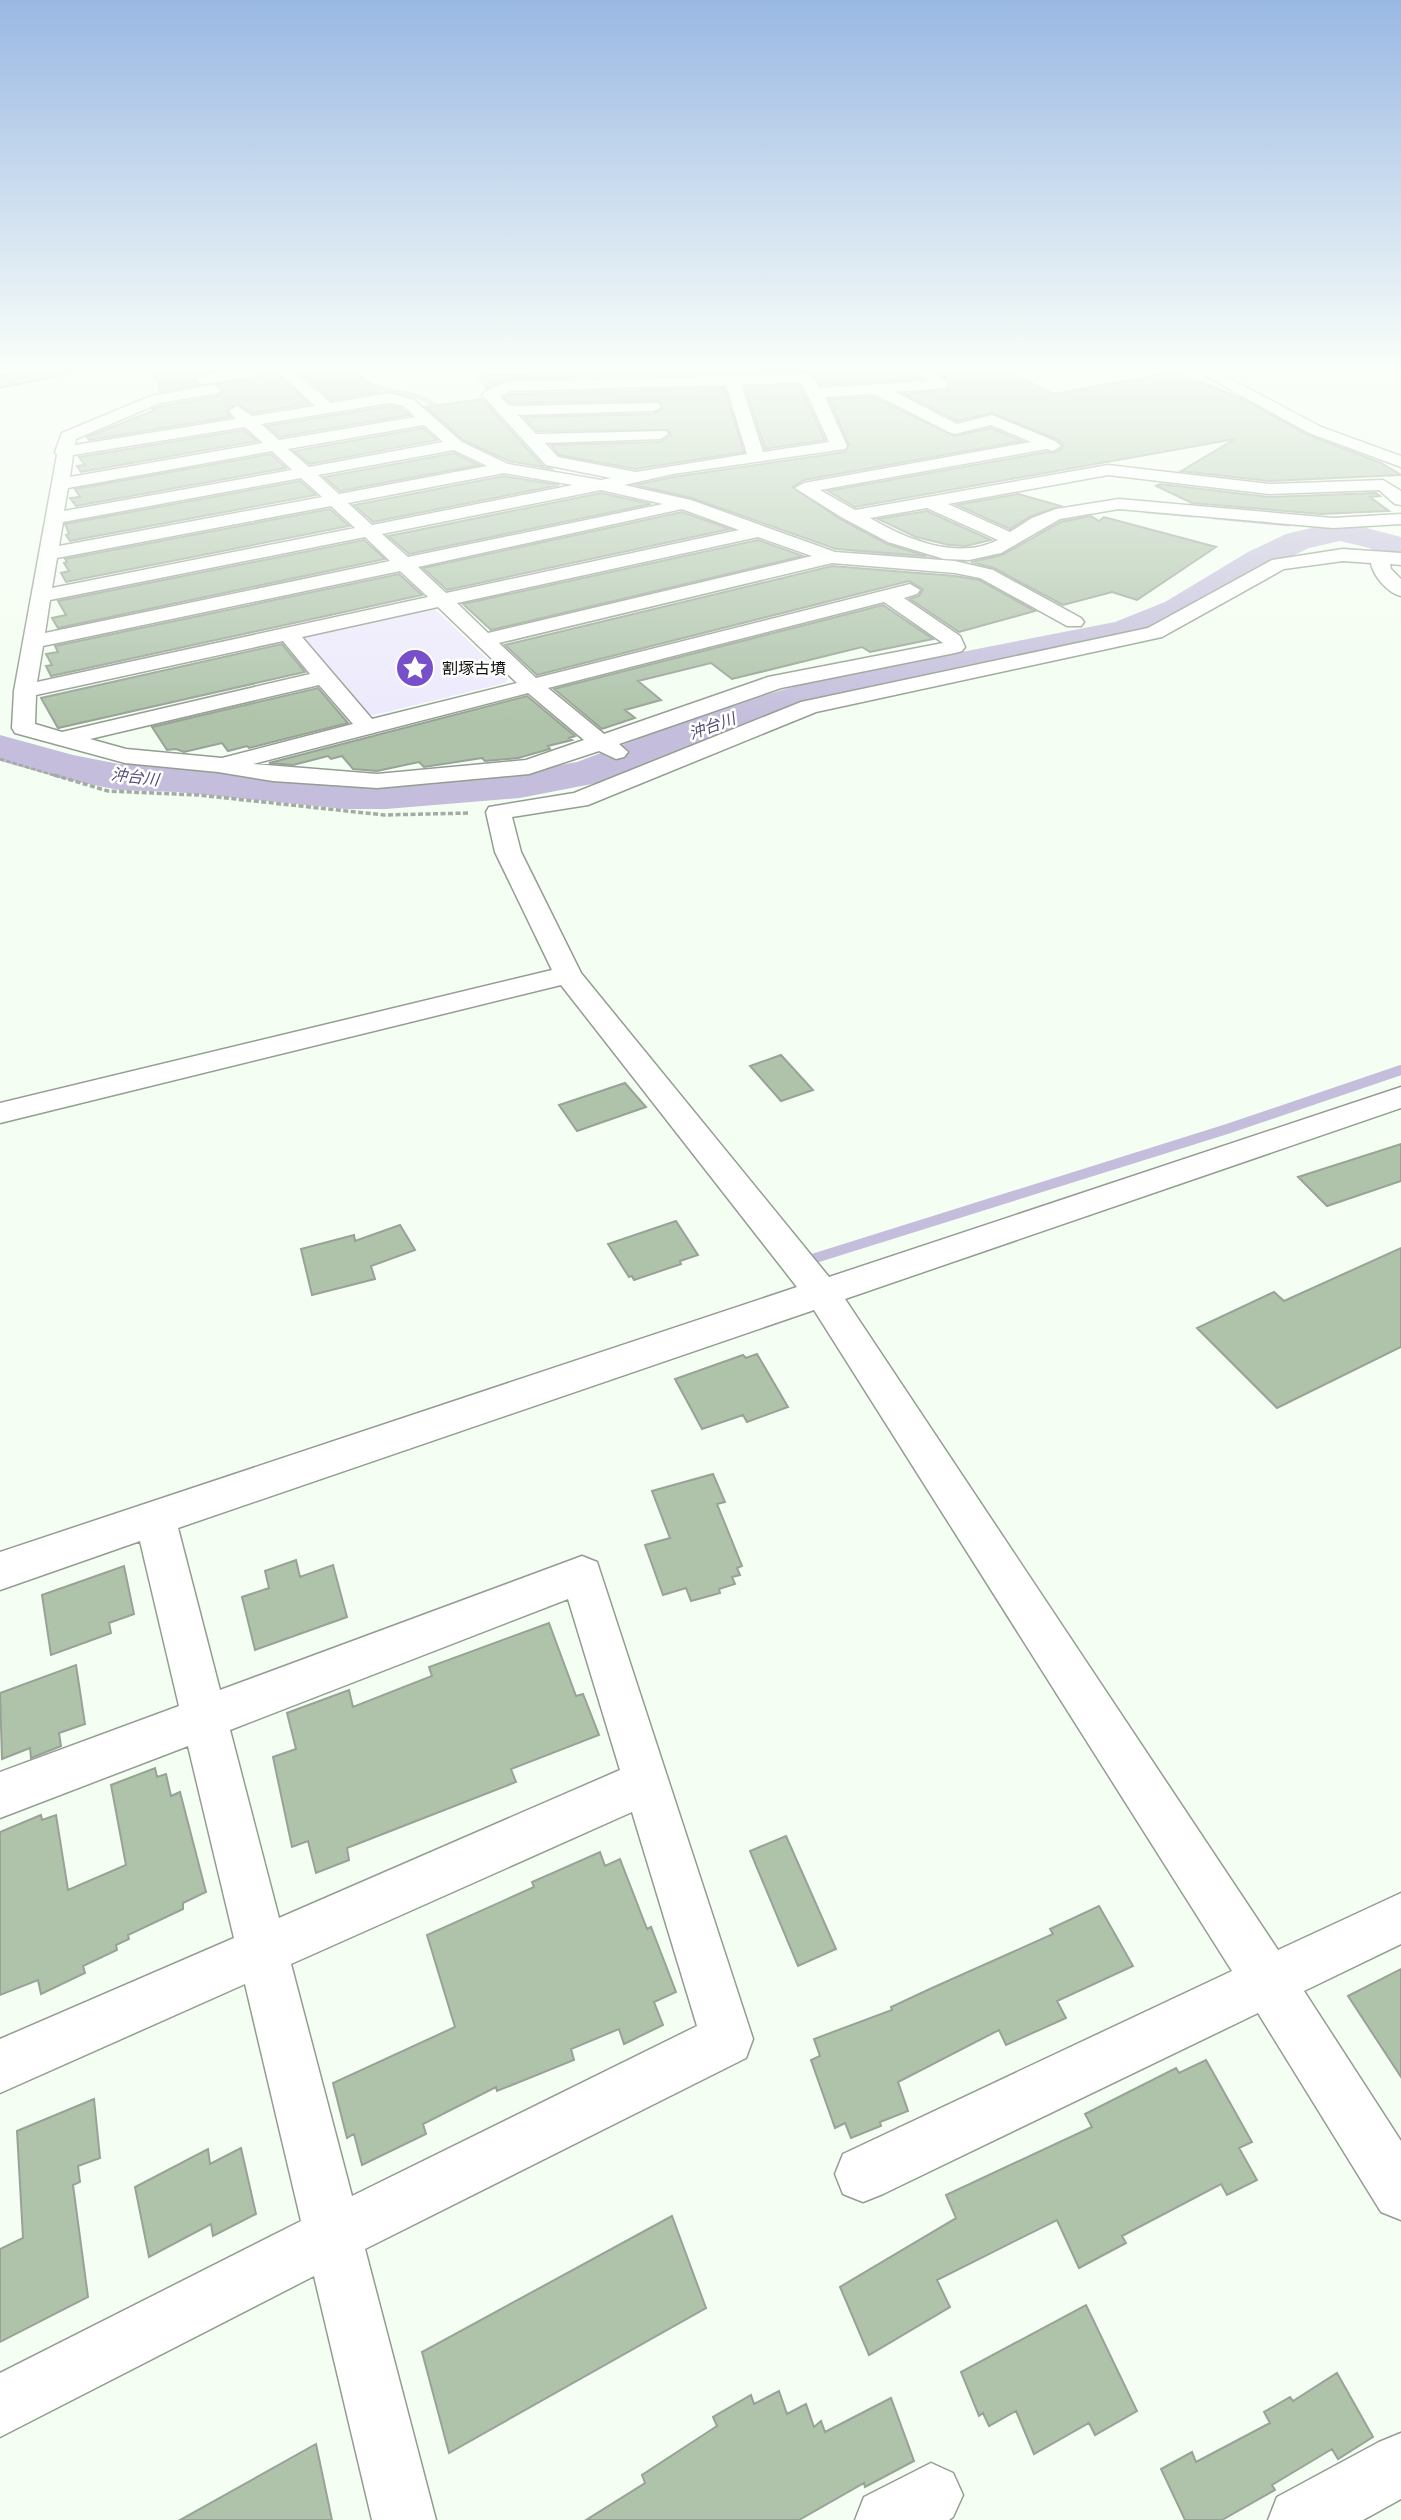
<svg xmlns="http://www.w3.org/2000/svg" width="1401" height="2520" viewBox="0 0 1401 2520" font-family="Raleway,'Noto Sans JP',sans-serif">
	<rect width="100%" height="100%" fill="#f4fef2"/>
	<path fill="#ede9fd" d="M428,610h8l72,69 -3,4 -131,32 -5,-1 -65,-74 3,-3z"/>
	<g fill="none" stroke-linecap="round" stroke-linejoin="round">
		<path stroke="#c4bedc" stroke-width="5" d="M360,383l63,15 23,14
			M460,434l21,17 26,6
			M622,480l93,25
			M1147,511l47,4
			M1214,517l74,7
			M1315,526l25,5
			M1035,541l11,-13 44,-16
			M850,548l6,1"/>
		<path stroke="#c4bedc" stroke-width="6" d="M850,548c57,11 111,14 168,2"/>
		<path stroke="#c4bedc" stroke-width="10" d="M809,1260l418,-131 174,-59"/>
		<path fill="#c4bedc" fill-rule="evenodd" d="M1340,521l61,16v23l-32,-12 -29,-7 -31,7 -37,18 -81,52 -54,21 -303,60 -89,28 -143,55 -82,16 -134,11h-41l-168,-17 -58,-2 -51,-10 -68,-19v-26l73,20 46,9 58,2 168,17h41l134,-11 57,-10 140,-53 96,-28 302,-59 50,-20 83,-50 38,-18z"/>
	</g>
	<path fill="#aec3aa" stroke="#99a297" stroke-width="2" d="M149,370h69l-23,8 -1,3 5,4 -39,7 -2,-6h4z
		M274,370l35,34 -56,9 -17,-9 -10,7 5,6 -142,23 -2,-3 68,-27 -2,-1 8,-3 57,-10 6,-6 -6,-6 46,-7z
		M297,370h55l28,22 -48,8z
		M679,370h235l8,9 -101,6 -8,-11 -7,-3 -299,8 -21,10 -8,-13z
		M935,370h71l47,24 123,-22 67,27 65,36 73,28 20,12 -132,6 -88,-10 54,-32 -380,68 -27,-16 219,-39 7,1 8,-5 1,-4 -7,-5 -63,-26 -36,8 -53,-27 44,-5 2,-6z
		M800,386l25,54 -60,9 -20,-62z
		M724,388l20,64 -108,17 -77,-14 -8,-10 109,-3 11,-7 -3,-5 -131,1 -13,-14 129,-3 10,-6 -3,-7 -150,2 -6,-6 7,-3z
		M873,397l81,39 37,-8 31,13 -218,39 -11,7 47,32 47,25 39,12 -90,-7 -144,-51 -56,-13 37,-8 172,-25 4,-7 -20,-46z
		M482,399l62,68 9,2 -44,-8 -46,-21 -37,-33z
		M390,406l10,2 10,7 -130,22 -13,-11z
		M423,428l14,12 -127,24 -16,-13z
		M244,430l13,11 -176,31 -4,-6 8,-1 -6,-8z
		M454,453l25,12 -139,26 -16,-14z
		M271,454l15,14 -210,38 -6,-8 10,-1 -5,-8z
		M504,476l55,9 -186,37 -19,-17z
		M300,481l16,14 -246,46 -4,-6 3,-1 -4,-10z
		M1160,484l109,13 107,-4 4,3 -10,1 19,14 -68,3 -129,-11 -36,-17z
		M601,493l50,11 -242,50 -21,-18z
		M1018,494l43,12 -30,10 -21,13 -53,-24z
		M330,509l19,17 -283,56 -5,-9 8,-2 -5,-8 3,-1 -2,-3z
		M927,511l64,29 -25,6 -17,-1 -33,-8 -38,-18z
		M682,512l48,17 -283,61 -24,-22z
		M1091,516l8,5 5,-4 112,30 -79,53 -25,-8 -49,13 -69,-37 -23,-6 31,-7 59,-33z
		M364,540l21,19 -327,69 -6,-10 14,-3 -8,-14z
		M758,540l45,16 -312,74 -28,-26z
		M832,566l123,10 24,4 56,31 -76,21 -49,-33 9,-3 4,-7 -14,-8 -372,94 -32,-30z
		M399,574l23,21 -371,81 -5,-10 6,-1 -6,-11 12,-2 -3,-6z
		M883,605l50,34 -63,13 -8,-5 -130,32 -21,-16 -73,18 23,19 -36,10 10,8 -33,11 -48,-40z
		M282,644l23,28 -247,56 -17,-30z
		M318,688l30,35 -99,25 -2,-2 -19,5 -6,-8 -38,9 -8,-3 -9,1 -15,-23z
		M527,696l48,40 -6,2 3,2 -24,6 2,3 -32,9 -33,3 -3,-3 -58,9 -5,-5 -42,9 -24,-2 -11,-13 -11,3 -3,-3 -35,9 -24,-2z
		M781,1055l32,35 -32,11 -31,-35z
		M625,1083l21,24 -69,24 -18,-26z
		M1401,1144v37l-74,25 -29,-29z
		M676,1221l22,34 -18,6 1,3 -47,16 -2,-4 -3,1 -21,-33z
		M400,1225l15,25 -44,16 4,13 -63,16 -11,-46 53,-14 1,6z
		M1401,1248v99l-124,61 -80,-80 77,-36 10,9z
		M757,1354l31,53 -41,15 -4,-7 -41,14 -27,-50 68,-24 3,3z
		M713,1474l12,28 -8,2 25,62 -5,2 3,7 -8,2 3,7 -16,5 1,4 -29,8 -5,-13 -23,7 -18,-50 25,-7 -18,-47z
		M296,1560l4,17 33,-12 14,52 -92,33 -13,-53 27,-9 -4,-17z
		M124,1566l10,48 -25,9 2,10 -60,22 -9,-60z
		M549,1623l27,73 7,-2 16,41 -88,34 5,13 -169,66 2,12 -33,13 -8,-32 -16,6 -19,-90 23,-8 -9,-36 62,-23 4,17 79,-31 -3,-9z
		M76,1665l9,59 -26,9 2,13 -30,12 -1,-10 -28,11 -2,-66z
		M155,1768l2,9 9,-3 5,22 9,-4 26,100 -23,11v6l-55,26 1,4 -13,6 1,5 -34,16 2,7 -44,21 -3,-14 -38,15v-163l41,-17 1,5 14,-5 12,75 58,-25 -15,-80z
		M786,1836l50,113 -38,17 -48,-115z
		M600,1852l5,14 15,-7 27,70 4,-2 25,65 -22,10 9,23 -39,19 -5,-15 -48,20 3,11 -77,31 -1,-4 -73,37 3,10 -64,31 -8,-31 -7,4 -14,-55 122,-56 -28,-92 107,-48 -2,-5z
		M1099,1906l34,60 -76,35 9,17 -60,27 -7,-15 -101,52 10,29 -28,11 1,4 -30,12 -6,-15 -10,5 -24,-68 9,-4 -6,-17 78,-29 -1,-3 41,-19 121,-54 -3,-5z
		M1401,1969v108l-53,-81z
		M1206,2060l46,82 -13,6 18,32 -30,15 -6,-11 -99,52 4,7 -47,25 -22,-48 -120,60 13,27 -81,48 -29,-68 116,-69 -10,-23 146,-68 -7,-13 91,-46 3,5z
		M94,2099l6,59 -22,8 2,16 -7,3 15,112 -88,45v-93l23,-11 -6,-107z
		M241,2148l15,66 -43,22 -2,-12 -62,33 -14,-70 73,-38 2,15z
		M672,2216l34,92 -257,145 -27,-101z
		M1086,2305l51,106 -42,24 -6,-12 -55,31 -18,-43 -27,15 -6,-13 -4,3 -18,-44z
		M1337,2373l36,64 -35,22 -6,-10 -60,36 3,5 -53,30h-37l-24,-51 31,-17 4,10 74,-39 -6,-11 26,-15 3,4z
		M779,2391l8,23 19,-10 8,23 7,-6 4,11 66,-34 23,63 -49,26 -1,-4 -65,37h-213l59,-37 -3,-8 75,-49 -4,-9 38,-22 3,9z
		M316,2444l16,76h-152z"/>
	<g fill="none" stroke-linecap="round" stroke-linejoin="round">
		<defs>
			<path id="minor" d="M234,370h37l-7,4 -61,10 -7,-4 7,-4z
				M276,370h16l39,33 59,-10 24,7 48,42 46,22 93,16 10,-2 -65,-13 -61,-67 -3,-3 3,-3 22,-10 299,-8 5,1 9,13 108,-7 -12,-11c15,0 23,3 32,15l-2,3 -51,4 62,32 35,-9 63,26 6,5 -8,5 -6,-2 -227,41 35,20 253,-45 161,19 114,-4 18,11v14l-6,-1 -16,-14 -110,4 -161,-19 -160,29 62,28 22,-14 24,-9 63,-10 214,19 68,-4v10l-68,4 -214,-19 -59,10 -59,34 -32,7 -25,-1 -56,-17 -47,-25 -46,-29 9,-5 227,-41 -40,-17 -36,9 -6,-2 -75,-38 -49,3 22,49 -2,3 -172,25 -49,11 67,15 144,52 120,9 38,9 88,48 3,4 -3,4h-14l-87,-48 -25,-5 -123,-10 -333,80 37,35 374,-94 10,6 -3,4 -13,4 56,38 5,11 -3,4 -7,2 -174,35 -162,56 9,8 -4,5 -8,2 -17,-8 -70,23 -152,14 -104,-7 -55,-9 -93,-9 -110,-30 -3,-5 2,-37 43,-236 -2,-3 7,-19 89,-37 62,-11 5,2 3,3 -3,3 -58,10 -84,36 -1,6 161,-26 -7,-8 8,-5 15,10 63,-10zM802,383l27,59 -66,10 -22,-68zM726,385l21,69 -111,18 -78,-15 -13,-14 115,-4 8,-5 -2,-3 -130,3 -18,-19 135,-4 5,-2 3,-3 -3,-3 -149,3 -9,-10 10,-5zM390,403l14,3 11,11 -136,23 -18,-16zM424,425l19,17 -134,25 -21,-18zM245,427l18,16 -193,34 3,-22zM454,450l33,16 -148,28 -21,-19zM272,451l20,19 -228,41 4,-23zM504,473l69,12 -201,40 -24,-22zM301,478l21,19 -263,49 4,-24zM601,490l62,14 -255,53 -26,-23zM331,506l24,22 -303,60 5,-30zM927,508l71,32c-41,21 -92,-1 -128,-22zM682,509l57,21 -293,63 -28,-26zM365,537l25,24 -345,72 5,-33zM758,537l54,19 -324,77 -31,-30zM400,571l28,26 -391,85 6,-36zM884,602l59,41 -175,34 -164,57 -56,-46zM438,607l79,76 -145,36 -70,-82zM283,641l27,33 -248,58 -27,-8 1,-29zM319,685l34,39 -131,34 -96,-9 -36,-10zM528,693l56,47 -58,20 -149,14 -124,-10z
				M1195,370h19l107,57 80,29v11l-92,-34z
				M1343,549l58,4v12l-11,-1 1,5 10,10v17c-13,-3 -28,-20 -30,-33l-28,-2 -59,8 -122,68 -346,75 -228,93 -76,12 9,35 60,121 248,304 572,-190v21l-556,191 433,651 123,-57v51l-97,47 97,150v79l-20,-8 -123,-199 -375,181 -20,8 -20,-8 -8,-20 8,-20 389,-183 -418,-661 -636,218 42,162 362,-134 15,6 156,477 -7,19 -381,191 71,271h-64l-58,-244 -314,161v-64l301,-152 -56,-237 -245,109v-54l234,-101 -46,-192 -188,72v-46l179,-66 -39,-165 -140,49v-38l797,-265 -236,-302 -561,138v-20l552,-133 -57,-118 -9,-40 3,-5 85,-14 227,-91 347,-74 124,-68zM568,1599l52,171 -341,148 -49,-188zM632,1812l65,214 -345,170 -61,-232z
				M1401,2433v66l-38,21h-95l9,-23 102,-55z
				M931,2463l22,10 10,22 -10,22 -4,3h-94l9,-23z"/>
			<path id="major" d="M33,370h35l-8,5 -60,12v-10z"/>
		</defs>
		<use href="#minor" stroke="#939d91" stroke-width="3"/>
		<use href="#major" stroke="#597a53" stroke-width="3"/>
		<path stroke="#a3aba2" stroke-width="2.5" stroke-dasharray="4.5 2" stroke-linecap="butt" d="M0,759l60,18"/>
		<path stroke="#a3aba2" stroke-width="3.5" stroke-dasharray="5 2.5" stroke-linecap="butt" d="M54,775l54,16 90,4 186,20 85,-2"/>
		<use href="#minor" fill="#fff" fill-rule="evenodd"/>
		<use href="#major" fill="#b3d0ad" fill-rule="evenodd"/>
	</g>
	<linearGradient id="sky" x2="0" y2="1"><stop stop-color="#99b8e3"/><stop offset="0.51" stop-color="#fafff9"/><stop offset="1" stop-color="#fafff9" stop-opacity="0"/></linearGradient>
	<rect width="1401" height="723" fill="url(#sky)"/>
	<defs>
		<symbol id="sight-disc" viewBox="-11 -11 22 22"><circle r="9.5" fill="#7750c9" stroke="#fff"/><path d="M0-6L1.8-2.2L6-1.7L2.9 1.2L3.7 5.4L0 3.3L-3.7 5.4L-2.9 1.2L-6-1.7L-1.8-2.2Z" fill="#fff"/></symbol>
	</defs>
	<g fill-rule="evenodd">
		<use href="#sight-disc" x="393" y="646" width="44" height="44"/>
	</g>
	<g text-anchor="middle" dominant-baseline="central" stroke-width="5" stroke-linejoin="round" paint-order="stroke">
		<g font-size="16" fill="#111511" stroke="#fff" text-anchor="start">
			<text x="442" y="668">割塚古墳</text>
		</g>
		<g font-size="16" font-style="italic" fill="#574c79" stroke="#fff">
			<text transform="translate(712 726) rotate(-20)">沖台川</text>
			<text transform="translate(135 777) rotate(7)">沖台川</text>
		</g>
	</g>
</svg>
